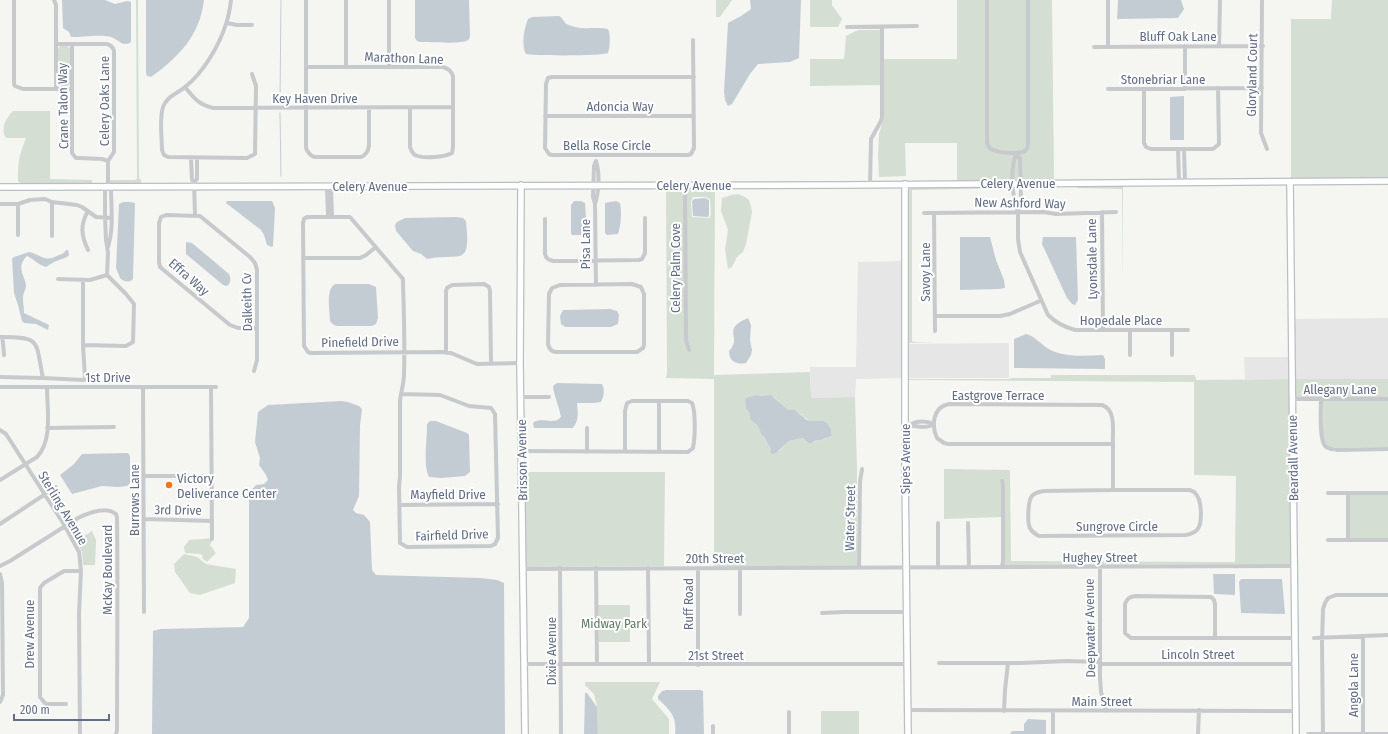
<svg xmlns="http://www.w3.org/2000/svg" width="1388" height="734" viewBox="0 0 1388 734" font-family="'Fira Sans Condensed',sans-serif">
	<rect width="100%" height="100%" fill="#f5f6f1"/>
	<path fill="#e5e6e5" d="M904,261v117l-48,1 -1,18 -44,1 -1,-31h46l2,-105z
		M1388,318v61h-94l-1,-60z
		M1009,343v35h-101v-34z
		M1244,357h47v22h-46z"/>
	<path fill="#d4ded2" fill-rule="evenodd" d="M136,0h2l1,178 2,2v5h-31v-5h25l2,-1z
		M716,0h16l-12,17h-4z
		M810,0h22v5l10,14 -4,8h-28z
		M957,0h95l2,181 -97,1v-39h-52l1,33 -27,1 -1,-22 1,-21 5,-17v-58h73z
		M1332,0h56v179l-97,1v-161h40z
		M858,30h23v55l-71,1v-27h34l2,-23z
		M60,46h7l3,2v36l-3,3h-6l-3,-3c0,-5 2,-8 1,-13 0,-7 -5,-18 1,-25z
		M13,111h37v68l42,1v5h-70l-4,-4c0,-20 1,-25 8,-43h-20c-6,-10 0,-20 7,-27z
		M1123,184v96l-1,-91 -45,-1v-3z
		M1014,185l-2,3 -100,2v151l2,1h22l-28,1 -1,-128 2,-29z
		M666,187h18v152l5,13 2,-2 -4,-11v-152h28l-1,188 96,-3 1,26 44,-1 2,70v99h-143v-187l-48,-1 1,-5zM693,197h12l5,2 1,16 -2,3 -17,-1 -1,-16zM756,395l18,2 12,11 3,2h6l15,11h14l3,2 4,6 1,7 -7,3 -17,4 -5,-5 -14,3 -10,10h-9l1,-2 -11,-18v-4l-4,-5 -6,-3 -1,-7 -3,-3 -1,-9 2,-2z
		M738,194l7,3 4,3 2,6 1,6 -6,32 -3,8 -6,5 -5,10 -4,2 -3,-20 3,-19 -7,-19 1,-13 9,-3z
		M1051,375h144l1,5 95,-1 2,185 -289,1v-72l-2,-14 -2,1 1,7v30l-57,2v-50l66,1 1,91 224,1 1,-86 -42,-1v-93l-285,-2 -1,1v39l-1,-41h102l2,-1h40z
		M1294,379h94v18h-94z
		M1388,400v47l-51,1c-4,-1 -9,-1 -12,-5 -4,-8 -2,-32 -2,-42z
		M524,472h141l-1,94 -139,1z
		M1350,495h38v43h-38z
		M92,531l4,9 -1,25h-12l-1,-13 -6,-11z
		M213,538l-3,7 6,8 -9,9 -5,-4 1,-2 -3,-2 -15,-1 -1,-6 5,-7z
		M184,554l13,3 9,7 30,5 -1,14 -35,12 -10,-2 -15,-21 -1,-8z
		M598,605h32v37h-31z
		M585,682h75l-8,17 17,20v15h-71l-1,-28 -3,-12 -9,-9z
		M821,711h38v23h-38z"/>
	<path fill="#c4ccd3" d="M62,0h43l10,4 12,-3 4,1v40c-8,6 -13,-3 -20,-5 -9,-3 -29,0 -40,0l-2,-5 -6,-4z
		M146,0h58c-4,35 -25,57 -53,77l-4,-1 -1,-3z
		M415,0h54l1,36c-1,3 -1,4 -4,5 -8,3 -36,1 -46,1l-3,-1 -2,-3z
		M750,0h51l-2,58 -9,4 -32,2 -8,10 -18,30 -4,2 -3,-6 -1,-8 4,-69 13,-7 10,-7z
		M1118,0h63l3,9 -6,9 -61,1z
		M559,16c5,3 5,8 10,9 12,6 27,1 39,4 3,6 2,18 0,24 -5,3 -75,3 -82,1 -5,-9 -2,-25 2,-35l4,-2z
		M1184,96v44h-14v-43z
		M705,198l4,2v15l-1,2 -15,-1 -1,-15 2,-2z
		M227,201h45l3,7 -2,38 -1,1 -5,-2 -3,-10 -3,-5 -35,-27z
		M574,201h7l4,2 2,29 -4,3h-11l-1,-2v-28z
		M616,201l4,2c2,10 1,21 -2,31l-11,1 -2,-2v-30z
		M123,202h7l5,1 -2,76c-4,4 -9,3 -13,-1l-4,-10 3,-64z
		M457,217l6,1 3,3c5,48 -5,31 -39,38l-6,-5 -8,-3 -17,-20 -1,-6 2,-3 8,-4z
		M960,237h30l6,23 8,20 1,8 -6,1 -39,1z
		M1043,237h33l2,63 -3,5 -3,-1 -5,-6 -25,-54z
		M186,242l6,1 37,31c2,4 2,11 -3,12l-3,-1 -37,-31z
		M66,250h2l1,5 -2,2 -13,5 -8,5c-8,-2 -12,-8 -19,-11 -11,11 -3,18 -1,29 0,5 -3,8 -3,12 0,6 1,11 1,16l25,12 -1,5 -12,-6 -12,-1 -2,-2 -4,-16 -4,-12 -2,-34 2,-2 15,-5c13,3 15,11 30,3 4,-1 5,-2 7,-5z
		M335,284h34l7,3 2,31 -2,6 -4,2h-33c-4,0 -6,-1 -9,-5 0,-10 -5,-31 5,-37z
		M610,309l7,2 2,4 -1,9 -7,3h-46l-4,-3 -1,-8 3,-6z
		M748,318l3,7 -1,15 2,10 -1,5 -5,8c-9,2 -17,-1 -17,-12 14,-15 -9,-21 19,-33z
		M1026,334c7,1 15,10 21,14 17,10 37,8 56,7l2,4v10l-91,-1v-29z
		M557,383l45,1c3,7 2,11 -1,18l-7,1h-17c1,9 2,18 -4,25h-39l-1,-5c8,-7 21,3 28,-6 -2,-11 -7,-21 -8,-31z
		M756,395l7,1 8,-1 15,13 3,2h6l12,10 6,1h11l3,2 4,6 1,7 -11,4 -7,1 -2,2h-4l-5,-5 -14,3 -13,12 -4,1 -2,-2 1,-3 -7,-12 -3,-3c-4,-14 -3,-7 -11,-15l-1,-7 -3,-3 -1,-9 1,-2z
		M341,401l7,1 11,4 3,3 -2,17 -1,70 -6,14 3,3 8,2 6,7 2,48 4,5 105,3 16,2 7,3 1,151h-353l1,-103 7,-2 83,-2 6,-9v-119l1,-7 6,-7 8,-1 4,-4 -2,-5 -7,-10 1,-7 -5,-16 3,-30 10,-7z
		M430,421h6l31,12 2,2 1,37 -5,4 -24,2 -12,-1c-6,-11 -2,-37 -2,-50v-3z
		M128,453l2,3v27l-3,3 -9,1 -16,-1 -30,8 -12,-19 14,-11 8,-10z
		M1213,574h22v21l-21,-1z
		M1241,579h41l3,35 -44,-1 -2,-31z
		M666,690h34l3,1 1,43h-29c2,-18 -5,-24 -17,-35v-3l4,-5z
		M585,693h2l10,14 1,27h-14z
		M1028,719l18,1v14h-36l2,-3h12v-7z"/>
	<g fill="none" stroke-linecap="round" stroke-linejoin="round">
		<path stroke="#c4ccd3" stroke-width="1" d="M280,101l1,-101
			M280,113l1,63"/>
		<defs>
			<path id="secondary" d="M1290,182l6,552
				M905,184v283l3,267
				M521,185l-1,178 5,371
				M0,187l842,-2 546,-4"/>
		</defs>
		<use href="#secondary" stroke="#bbbec3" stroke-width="8"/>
		<path stroke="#c7c9cd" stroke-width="4" d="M14,0v84l1,2 8,3h49
			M54,0l2,5v84
			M231,0c-1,8 -2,16 -5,24 -7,22 -23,49 -41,63 -8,7 -18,9 -22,20 -4,13 -1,30 -1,43l2,5 4,2 79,1 8,-4 1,-68 -4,-12
			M306,0v148c2,5 4,8 9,9h46c5,-2 7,-5 8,-11v-38
			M346,0v67
			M389,0v67
			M987,0v143c1,3 3,6 6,7 7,3 28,5 33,0 2,-2 2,-4 2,-6v-144
			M1108,0v47
			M1262,0l-1,133 6,16
			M227,23l10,2h15
			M847,27l70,-1
			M693,40l1,108 -3,6 -3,1h-136l-3,-1 -4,-6 1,-64 2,-6 4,-1h142
			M56,44h51c4,1 6,3 7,7v101l-6,9v26
			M72,44v109l4,5h3l23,1 6,2
			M1219,46l1,-46
			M1094,47l169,-1
			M306,67h137c6,2 8,4 10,9v71l-1,6c-7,4 -29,6 -37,2 -3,-2 -4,-5 -5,-8v-39
			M185,87c9,11 13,17 28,21l240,-1
			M1108,89l154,-1
			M1144,89v54l2,4 5,2h62l6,-5 -1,-56
			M1185,89v-43
			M545,116h149
			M1178,149l1,33
			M1184,149l1,33
			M1016,154c-6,15 -4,43 2,58
			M1016,156l4,2 1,44 -3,10v27l2,13 28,63c8,8 16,12 27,15h113
			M191,158l1,22 2,2 1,33
			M194,182l3,-3v-21
			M685,185l1,155 3,10
			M870,185l1,-46 10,-18 1,-4v-90
			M105,187v30l1,23 2,13 -1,22
			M327,187l1,29
			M331,187l1,29
			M0,204h18l12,-4 15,-1 7,3 25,3 5,2 14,10 15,1
			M18,204v31
			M595,204c4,-12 5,-31 1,-43
			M88,211c-8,14 -7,24 0,39
			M1102,212l1,118
			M924,213l120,-1 12,2 60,-2
			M934,213l1,118
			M545,219v35c1,5 4,6 8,7l86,-1 3,-1 3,-6v-35
			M52,236v-34
			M108,247c6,-19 3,-41 3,-60
			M303,258h57l6,-3 10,-8
			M58,279l32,1 17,-5
			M632,284l9,3 3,7v51l-1,3 -6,4h-82c-4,-1 -6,-3 -7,-8l1,-50 3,-6 8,-3z
			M596,285l-1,-81 -2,-7 1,-31 2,-5
			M935,316h65l10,-2 30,-13
			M1130,330v25
			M1172,330v25
			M0,337c42,0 35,3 43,41
			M2,337l1,6 1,12
			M83,345l43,1 7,-4 1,-38 -8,-10 -19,-19
			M446,352v-61l1,-3 5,-3 32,-1 5,3 1,4 1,72
			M254,371l3,-11v-90l-2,-7 -5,-6 -50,-41 -34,-1 -5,2 -2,6v39l1,5 70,58 8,3h19
			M0,377l43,1 41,2 1,-2 -2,-33v-65
			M0,387h216
			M143,387l1,225
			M211,387l1,152
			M401,394l39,1 29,11 22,2 4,6 3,124 -3,6 -4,2 -84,1 -7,-4 -1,-57 1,-10v-75c1,-9 4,-18 4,-27 1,-31 0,-61 -1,-91v-4l-53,-62h-43l-3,2 -1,4 1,123 4,6 3,1 130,-1 10,1 26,11 43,-1
			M521,397h28
			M1293,399h95
			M1321,399c0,10 -2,40 4,47 3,3 8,3 12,4l51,-1
			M659,401v51
			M905,425c10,0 19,5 29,-1
			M910,425c6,-5 18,-4 24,-1
			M47,428l67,-1
			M587,428v24
			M0,430l6,4 59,92 14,26 2,19 -2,42 1,121
			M522,451l166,1 5,-4c2,-10 3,-35 -1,-45l-4,-2h-56l-5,2 -2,8v40
			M144,476h67
			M0,480l37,-23c16,-16 10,-49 10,-70
			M1002,481l1,6v74l-1,6
			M1113,490v-46h-165l-4,-1 -7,-5c-6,-13 -4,-31 12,-34l153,1c15,5 10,27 11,39
			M1113,490h76c1,0 6,2 6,3 7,6 8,30 2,37 -3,3 -6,4 -11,5l-147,1c-4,-2 -7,-4 -9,-8 -3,-6 -2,-28 2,-32 3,-4 7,-4 12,-5z
			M1328,493h60
			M1348,493v47
			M399,505l99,-1
			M144,519l68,2
			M968,523l1,44
			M0,524l56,-37
			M1328,540h60
			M0,566l10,-5 68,-43c10,-5 28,-12 38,-4l1,4c1,71 0,141 0,212l-1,4
			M560,568l1,166
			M596,568l1,95
			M648,568l1,96
			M698,568v97
			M859,568l1,-86 2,-13
			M938,568v-45
			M1100,568v109l1,15 5,19
			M523,569l771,-3
			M0,574l2,9 1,112 -3,7
			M822,613l21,-1h63
			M740,614v-46
			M1363,636v98
			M1215,638v-34l-1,-4 -3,-3 -76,-1c-5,1 -8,2 -10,8v29l6,5h164
			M1314,638l74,-3
			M939,663h82l46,-2 33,1
			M524,664h383
			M1100,664h195
			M66,704h-20l-2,-2 -4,-5v-109l4,-5 20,-12h17
			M908,710l387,1
			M1004,711l1,-21 3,-27
			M1053,711v23
			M789,712v22
			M713,726v8
			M1198,734l1,-24
			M1308,734h80
			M1323,734l-1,-91 1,-34 2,-6 3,-5 8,-3h52"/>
		<use href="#secondary" stroke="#fff" stroke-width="5.5"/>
	</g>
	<circle fill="#f37613" stroke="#fff" stroke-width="1.5" cx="169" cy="485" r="4"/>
	<g text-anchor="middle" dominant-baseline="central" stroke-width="4" stroke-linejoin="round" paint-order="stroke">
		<g font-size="13" fill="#616e85" stroke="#fff">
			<text x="1178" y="36">Bluff Oak Lane</text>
			<text transform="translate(404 58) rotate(2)">Marathon Lane</text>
			<text transform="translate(1252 75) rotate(-89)">Gloryland Court</text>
			<text x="1163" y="79">Stonebriar Lane</text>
			<text x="315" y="98">Key Haven Drive</text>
			<text transform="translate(104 101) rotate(-90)">Celery Oaks Lane</text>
			<text transform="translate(63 106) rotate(-91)">Crane Talon Way</text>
			<text x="620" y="106">Adoncia Way</text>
			<text x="607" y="145">Bella Rose Circle</text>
			<text x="1018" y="183">Celery Avenue</text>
			<text x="694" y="185">Celery Avenue</text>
			<text x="370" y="186">Celery Avenue</text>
			<text transform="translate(1020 203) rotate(1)">New Ashford Way</text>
			<text transform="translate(585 244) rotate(-90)">Pisa Lane</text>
			<text transform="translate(1092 259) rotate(-91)">Lyonsdale Lane</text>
			<text transform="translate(675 268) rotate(-90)">Celery Palm Cove</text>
			<text transform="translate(925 272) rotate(-90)">Savoy Lane</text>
			<text transform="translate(189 277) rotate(41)">Effra Way</text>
			<text transform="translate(247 302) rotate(-91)">Dalkeith Cv</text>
			<text x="1121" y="320">Hopedale Place</text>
			<text transform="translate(360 342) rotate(-1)">Pinefield Drive</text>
			<text x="108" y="377">1st Drive</text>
			<text x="1340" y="389">Allegany Lane</text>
			<text x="998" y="395">Eastgrove Terrace</text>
			<text transform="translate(1293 458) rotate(-91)">Beardall Avenue</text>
			<text transform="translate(905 459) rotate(-90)">Sipes Avenue</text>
			<text transform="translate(522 460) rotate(-91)">Brisson Avenue</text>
			<text x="448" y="494">Mayfield Drive</text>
			<text transform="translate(134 500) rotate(-90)">Burrows Lane</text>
			<text transform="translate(63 508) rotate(59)">Sterling Avenue</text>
			<text transform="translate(178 510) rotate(1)">3rd Drive</text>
			<text transform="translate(850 518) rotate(-89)">Water Street</text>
			<text x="1117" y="526">Sungrove Circle</text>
			<text transform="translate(452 535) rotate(-2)">Fairfield Drive</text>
			<text x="1100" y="557">Hughey Street</text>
			<text x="715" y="558">20th Street</text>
			<text transform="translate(107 570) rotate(-90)">McKay Boulevard</text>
			<text transform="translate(688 604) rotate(-90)">Ruff Road</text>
			<text transform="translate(1090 628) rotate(-91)">Deepwater Avenue</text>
			<text transform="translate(29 634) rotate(-90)">Drew Avenue</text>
			<text transform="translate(551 651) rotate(-90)">Dixie Avenue</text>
			<text x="1198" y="654">Lincoln Street</text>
			<text x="716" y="655">21st Street</text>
			<text transform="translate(1353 685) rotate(-90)">Angola Lane</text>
			<text x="1102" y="701">Main Street</text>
		</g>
		<g font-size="13" fill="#616e85" stroke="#fff" text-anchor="start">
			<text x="177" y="478">Victory<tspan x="177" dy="15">Deliverance Center</tspan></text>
		</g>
		<g font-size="13" fill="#617c61" stroke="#fff">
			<text x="614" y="623">Midway Park</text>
		</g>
	</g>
	<path d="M14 714v6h95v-6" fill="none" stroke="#616e85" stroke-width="2"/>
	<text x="20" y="714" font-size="12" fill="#616e85" stroke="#ffffff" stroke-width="3" paint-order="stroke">200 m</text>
</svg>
